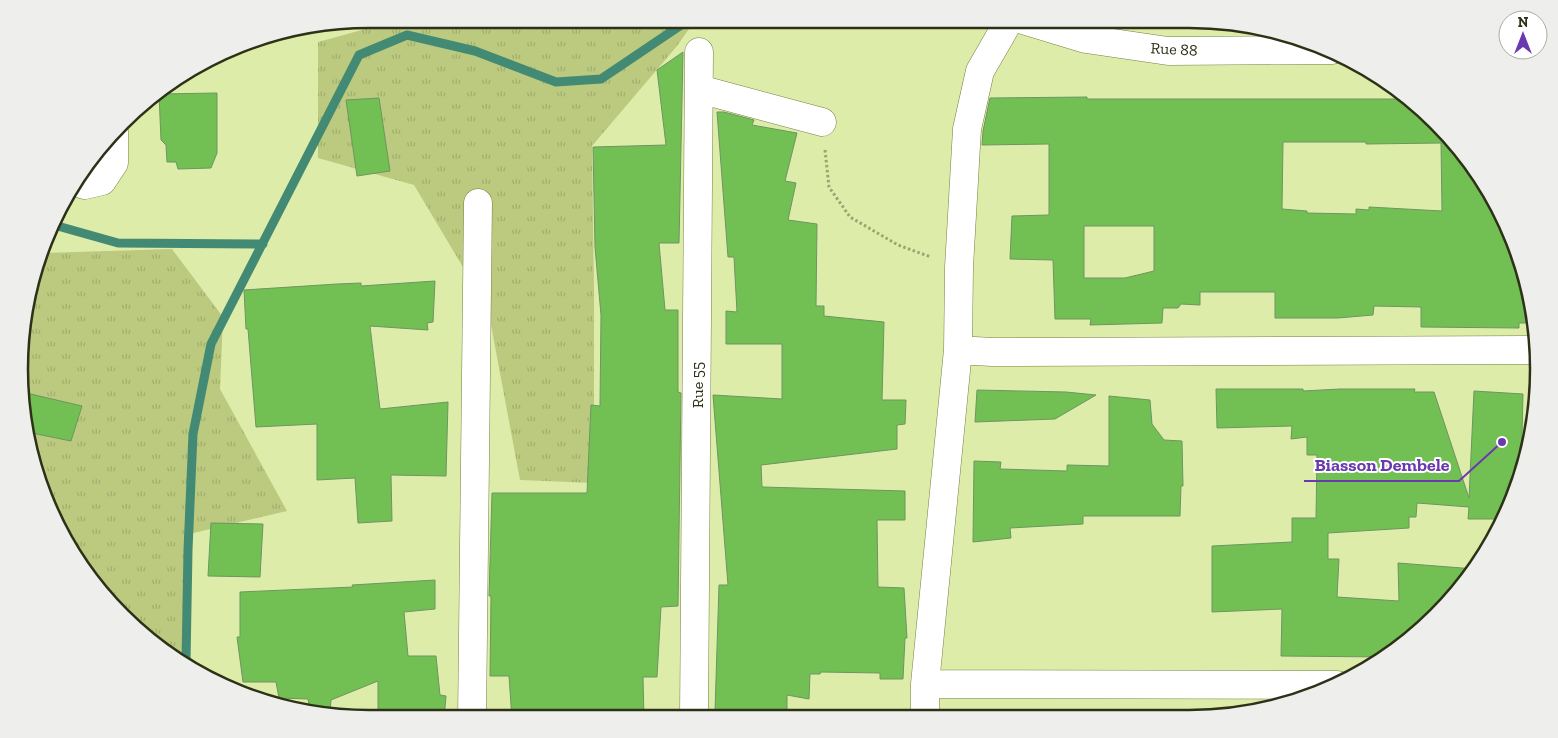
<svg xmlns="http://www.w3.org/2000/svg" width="1558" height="738" viewBox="0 0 1558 738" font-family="'Zilla Slab',serif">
	<defs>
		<pattern id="grass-tufts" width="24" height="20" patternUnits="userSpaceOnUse" patternTransform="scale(1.25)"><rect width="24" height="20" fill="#bbca7f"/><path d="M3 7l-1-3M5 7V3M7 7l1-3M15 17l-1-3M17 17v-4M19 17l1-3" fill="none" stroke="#a1ae6d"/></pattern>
	</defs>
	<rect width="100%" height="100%" fill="#deeca9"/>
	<path fill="url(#grass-tufts)" d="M402,19h294l-19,27 -85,100 2,146v191l-74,-3 -32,-171 -74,-124 -96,-27v-116z
		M172,249l51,68 -3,72 67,122 -102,24 -2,116 40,34 -85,-53 -47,-50 -36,-58 -33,-110 4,-114 17,-47z"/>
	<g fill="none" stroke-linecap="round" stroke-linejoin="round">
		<path stroke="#438a74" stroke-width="9" d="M54,225l64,18 145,1
			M186,662l2,-112 5,-116 18,-90 148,-289 48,-20 68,16 81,31 45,-3 89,-60"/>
	</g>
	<path fill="#72c053" stroke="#6e9561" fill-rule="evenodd" d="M683,52l-4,191h-20l6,67h13v82l3,1 -3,213 -17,1 -4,70h-14l1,41 -132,1 -3,-43h-19l1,-80h-2l3,-103h95l4,-88 9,1 1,-91 -6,-68 -2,-100 73,-2 -9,-75z
		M217,93v60l-6,15 -33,1 -2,-7h-9l-1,-17 -5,-5 -2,-46z
		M1087,97v2h323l27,23 43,53 33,60 20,66 2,22h-16v5l-98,-1v-20l-47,-1 -1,9 -35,3h-63v-26h-75v13l-19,-1 -3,4h-15l-1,15 -72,2 1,-6h-36l-2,-59 -43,-1 2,-43 37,-1v-71l-67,1 1,-14 7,-33zM1283,142h83v2l75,-1 1,68 -73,-4v3l-13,-1v5l-49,-1v-2l-25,-2zM1084,226h70v45l-29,7h-41z
		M379,98l11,73 -33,5 -11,-76z
		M717,112h7l30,8 -2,5 45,8 -12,48 11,2 -8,37 29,4 -1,82h8v10l60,6 -2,78h24l-1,24 -8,1v24l-136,16 1,22 143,4v29h-28l1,67 26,1 3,50h-2l-2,41h-23v-6l-59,-1 -1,2h-10l-1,25 -22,-4v15l-72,1 4,-126h9l-15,-190 69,4v-55h-56v-33l11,1 -3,-55h-6z
		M435,281l-2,41 -6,1 1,7 -58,-4 10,83 68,-7 -2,74 -55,-1 1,46 -34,2 -3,-45 -38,2v-56l-61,3 -8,-98h-2l-2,-39 93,-6 24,-1v3z
		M1216,389h87v2l37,-2h75l-1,3h20l35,106 5,-107 49,3 -2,83 -9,26 -9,16h-35l1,-12 -52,-4 -1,14h-7v11l-81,5v26h11l-2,38 62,4 -1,-38 77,6 -8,13 -65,65 -17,10 -104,-1 1,-47 -70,3v-66l80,-4v-24h24l1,-63h-10v-18l-16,2 1,-13 -75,2z
		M977,390l89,2 30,3 -41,24 -80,3z
		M22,392l60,14 -11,35 -44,-9 -5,-18z
		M1109,396l41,4 2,24 12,16 18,1 1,45h-2l-1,30h-97v8l-73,4 1,10 -38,4 1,-81 27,1 -1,7 67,2v-6l42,1z
		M211,523l52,1 -3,53 -52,-1z
		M435,580v29l-31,3 4,44h28l4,39 6,1 -2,23h-66v-38l-47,19 -1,13 -20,-2 -2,-12 -29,-1 -3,-16h-33l-6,-45h3v-45l113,-5 -1,-2z"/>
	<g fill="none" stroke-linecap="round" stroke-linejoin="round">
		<defs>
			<path id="street" d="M699,89l123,33
				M74,182l11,3 17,-4 12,-18v-32
				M958,350l34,2 545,-2
				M925,684l412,1
				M925,717v-33l33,-334 1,-83 8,-138 13,-58 30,-52
				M694,718l5,-666
				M472,719l6,-516"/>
			<path id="secondary" d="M1020,19l66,20 82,12 164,-1"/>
		</defs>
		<use href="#street" stroke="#748041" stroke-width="29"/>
		<use href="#secondary" stroke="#748041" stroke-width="29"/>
		<path stroke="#9aa471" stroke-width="3" stroke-dasharray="2.5 2.5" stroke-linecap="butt" d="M825,150l4,37 21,30 48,28 33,12"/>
		<use href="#street" stroke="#fff" stroke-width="28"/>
		<use href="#secondary" stroke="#fff" stroke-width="28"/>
	</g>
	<g text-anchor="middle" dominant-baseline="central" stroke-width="4" stroke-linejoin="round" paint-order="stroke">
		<g font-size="16" fill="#2c3117" stroke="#fff">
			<text transform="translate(1174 49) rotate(3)">Rue 88</text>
			<text transform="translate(697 385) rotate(-90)">Rue 55</text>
		</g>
	</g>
	<path d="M0 0H1558V738H0ZM369 28H1189A341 341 0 0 1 1530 369V369A341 341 0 0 1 1189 710H369A341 341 0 0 1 28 369V369A341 341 0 0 1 369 28Z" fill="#eeefec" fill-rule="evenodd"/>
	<path fill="none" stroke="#2c3117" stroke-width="2.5" d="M369 28H1189A341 341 0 0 1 1530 369V369A341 341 0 0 1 1189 710H369A341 341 0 0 1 28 369V369A341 341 0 0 1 369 28Z"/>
	<path fill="none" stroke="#6a39b0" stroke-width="2" d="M1502 442L1459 481H1304"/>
	<circle fill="#6a39b0" stroke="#fff" stroke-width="2" cx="1502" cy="442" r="5"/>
	<g font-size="18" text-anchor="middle" font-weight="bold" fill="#6a39b0" stroke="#fff" stroke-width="4" stroke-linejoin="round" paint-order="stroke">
		<text x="1382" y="471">Biasson Dembele</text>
	</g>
	<g transform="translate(1523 35)"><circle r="24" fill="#ffffff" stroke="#abada2"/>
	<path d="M0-4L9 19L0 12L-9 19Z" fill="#6a39b0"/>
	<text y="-8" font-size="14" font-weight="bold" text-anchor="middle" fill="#2c3117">N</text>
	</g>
</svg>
